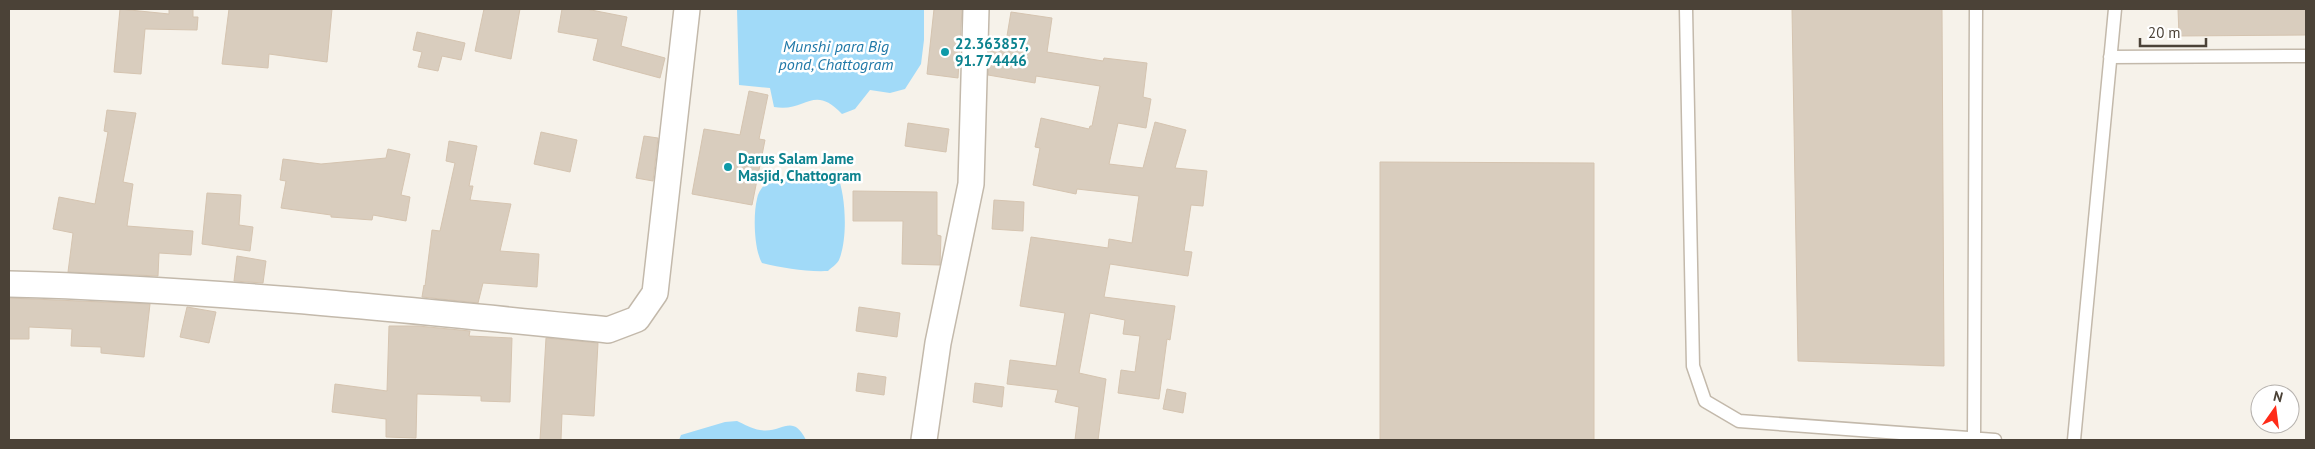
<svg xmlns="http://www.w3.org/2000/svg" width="2315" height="449" viewBox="0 0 2315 449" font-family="'PT Sans',sans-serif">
	<rect width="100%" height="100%" fill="#f6f2ea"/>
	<path fill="#a1daf8" d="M737,9h187v31l-3,24 -16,25 -15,4 -20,-3 -15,19 -13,5c-29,-31 -36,-1 -68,-7l-4,-19 -31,-3z
		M829,173l8,1c9,21 11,65 2,86 -2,4 -8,8 -11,11 -22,1 -45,-3 -66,-8 -8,-14 -9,-48 -5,-64 1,-8 7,-14 13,-20z
		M737,421c7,3 15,8 23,9 22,4 32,-18 46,10h-127l2,-5 44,-13z"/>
	<path fill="#d9cdbe" stroke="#d5c4b0" d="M120,9l49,5v-5h24v8h5l-1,13 -52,-1 -4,45 -27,-2z
		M229,9h103l-5,53 -58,-8 -1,14 -46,-4z
		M484,9h36l-9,50 -36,-8z
		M562,9h24l41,8 -6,29 44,12 -5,20 -67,-18 5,-21 -40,-7z
		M934,9h28l-4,69 -31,-4z
		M1792,9h150l2,357 -146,-5z
		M2178,9h128v26l-127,1z
		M1011,12l41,6 -5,34 56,9 1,-3 43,5 -4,34 8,2 -5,29 -28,-5 -9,41 34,4 12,-46 31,8 -11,38 32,3 -4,35 -12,-1 -7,46 8,1 -4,24 -78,-12 -6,33 71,9 -5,34 -3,-1 -8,60 -41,-6 3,-23 14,2 5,-36 -17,-2 2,-14 -35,-7 -11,60 27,6 -8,61h-23l4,-33 -24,-5 3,-12 -51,-6 3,-24 46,6 9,-53 -45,-7 11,-69 77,11 1,-9 23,4 7,-47 -62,-7 -1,5 -43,-9 7,-37 -5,-1 6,-29 48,11 1,-3h2l8,-40 -64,-10 -1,7 -47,-8 1,-30 16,3z
		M417,32l48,11 -4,17 -19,-4 -4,15 -20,-4 4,-15 -9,-2z
		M749,91l19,4 -9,44 6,1 -13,65 -60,-11 12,-65 36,6z
		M107,110l29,3 -13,69 10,2 -6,42 66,5 -2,24 -32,-2 -1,23 -90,-4 5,-39 -20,-4 6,-32 36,7 13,-72 -4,-1z
		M908,123l41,6 -3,23 -41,-6z
		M541,132l36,8 -7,32 -36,-8z
		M644,136l14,2 -5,43 -17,-3z
		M449,141l28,5 -8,40h4l-3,14 41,4 -11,47 39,3 -2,33 -54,-4 -5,20 -56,-6 2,-12 1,1 7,-56 8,1 15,-68 -9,-2z
		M388,149l22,5 -9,41 9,2 -4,24 -33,-6 -1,5 -41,-3v-2l-50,-7 5,-27 -6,-1 3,-21 38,5 65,-6z
		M1380,162l214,1v277h-214z
		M853,191l84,1v43l4,1 -1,29 -38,-1 1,-43h-50z
		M207,193l34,2 -2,30 14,2 -3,24 -48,-7z
		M994,200l30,2 -1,29 -31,-2z
		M237,256l29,5 -3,22 -29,-2z
		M9,298l141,6 -6,53 -43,-4v-6l-30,-1 1,-17 -43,-2v12h-20z
		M187,307l29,5 -7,31 -29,-6z
		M859,307l41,6 -3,24 -41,-6z
		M389,326h29l52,5 -1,5 43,2 -2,64 -29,-1v-5l-64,-2 -1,44 -30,-1v-18l-54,-7 3,-28 52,7z
		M546,338l52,5 -4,73 -32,-2 -1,26h-21z
		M858,373l28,4 -2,18 -28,-4z
		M975,383l29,4 -2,20 -29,-5z
		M1167,389l19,4 -3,20 -20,-4z"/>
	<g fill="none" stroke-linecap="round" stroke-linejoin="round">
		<defs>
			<path id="service" d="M1686,9l7,357 12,35 34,20 256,19
				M2110,57l196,-1
				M1974,438l2,-429
				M2074,440l41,-431"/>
			<path id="minor" d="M9,284c200,5 400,26 599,46l29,-11 18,-26 32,-284
				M924,440l14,-97 33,-159 5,-175"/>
		</defs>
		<use href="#service" stroke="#c3b9ab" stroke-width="15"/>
		<use href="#minor" stroke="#c3b9ab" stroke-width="28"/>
		<use href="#service" stroke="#fff" stroke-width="12"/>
		<use href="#minor" stroke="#fff" stroke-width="25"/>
	</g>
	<g fill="#0f9aa8" stroke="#fff" stroke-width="2">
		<circle cx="945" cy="52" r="5"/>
		<circle cx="728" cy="167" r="5"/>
	</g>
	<g text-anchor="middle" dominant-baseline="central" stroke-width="5" stroke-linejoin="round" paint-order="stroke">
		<g font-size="15" font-weight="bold" fill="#0d838f" stroke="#fff" text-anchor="start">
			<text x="955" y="43">22.363857,<tspan x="955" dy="17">91.774446</tspan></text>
			<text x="738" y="158">Darus Salam Jame<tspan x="738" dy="17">Masjid, Chattogram</tspan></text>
		</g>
		<g font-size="16" font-style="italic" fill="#2179a8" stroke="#fff">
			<text x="836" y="46">Munshi para Big<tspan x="836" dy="18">pond, Chattogram</tspan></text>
		</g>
	</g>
	<rect width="2315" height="449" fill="none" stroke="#4b4237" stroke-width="20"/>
	<g transform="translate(2275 409) rotate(14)"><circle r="24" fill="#ffffff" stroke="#b7b3af"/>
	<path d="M0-4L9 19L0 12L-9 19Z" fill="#ff2b18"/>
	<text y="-8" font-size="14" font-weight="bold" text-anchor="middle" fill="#4b4237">N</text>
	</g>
	<path d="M2140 38v8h66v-8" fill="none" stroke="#4b4237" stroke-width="2.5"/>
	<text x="2148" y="38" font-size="15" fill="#4b4237" stroke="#ffffff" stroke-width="4" paint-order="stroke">20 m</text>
</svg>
